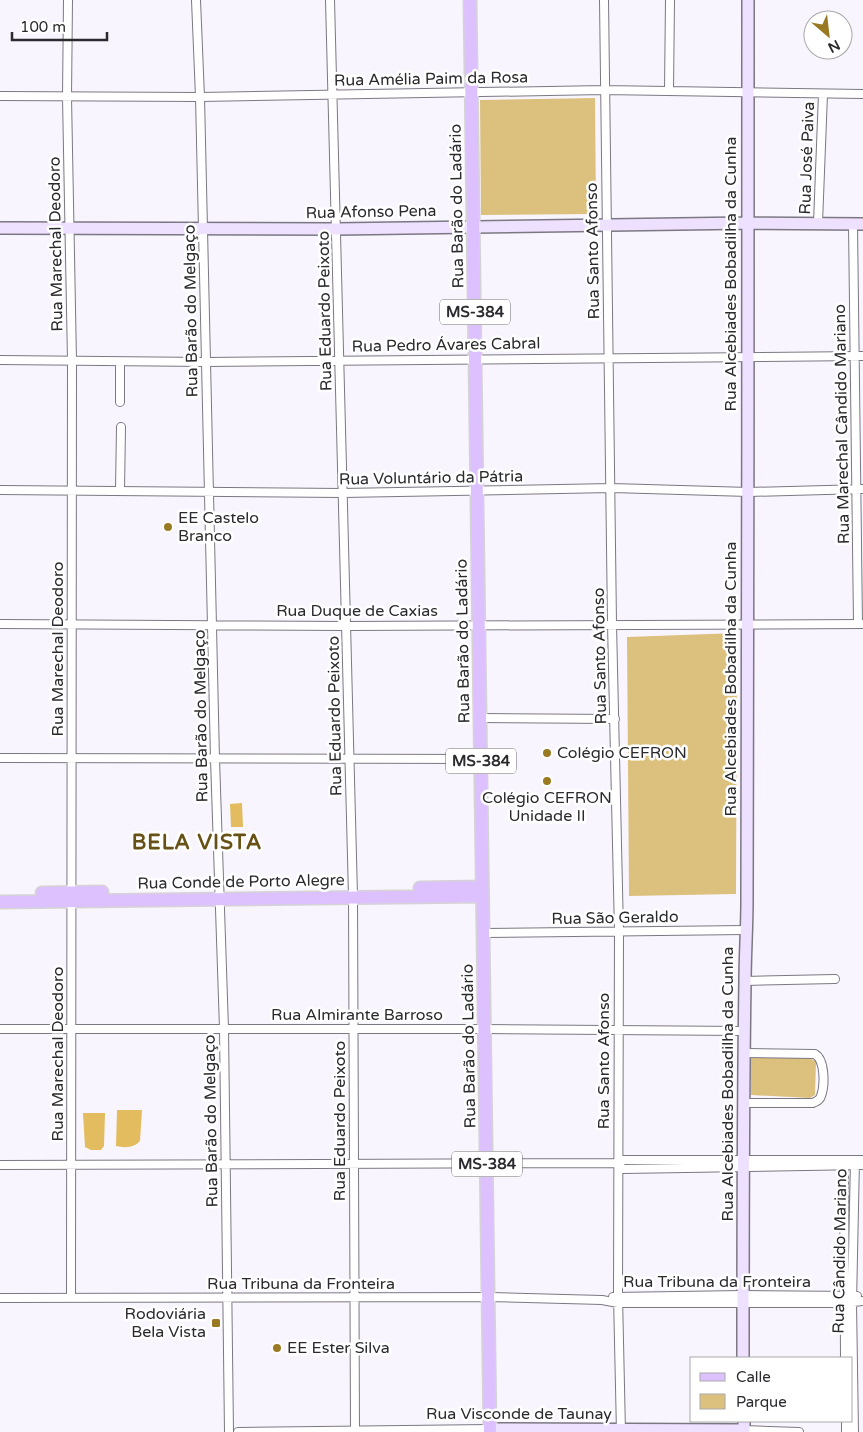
<svg xmlns="http://www.w3.org/2000/svg" width="863" height="1432" viewBox="0 0 863 1432" font-family="'Varela Round',sans-serif">
	<rect width="100%" height="100%" fill="#f9f5fe"/>
	<path fill="#dcc07e" d="M595,98l1,116 -115,1 -1,-115z
		M737,633l-1,261 -107,2 -2,-259z
		M750,1058h59l7,3 -1,34 -5,3 -59,-3z"/>
	<path fill="#e2bc5e" d="M242,803l1,24h-12l-1,-23z
		M117,1110h25l-2,31c-6,7 -16,7 -24,5z
		M83,1113h22l-1,33 -3,4h-10l-6,-3z"/>
	<g fill="none" stroke-linecap="round" stroke-linejoin="round">
		<defs>
			<path id="street" d="M68,0l-1,97 5,264 -1,937
				M196,0l4,97 15,662 9,270 5,403
				M330,0l23,896 2,536
				M604,0l8,624 7,308 -1,364 3,136
				M669,90l1,-90
				M0,96l200,1 403,-7 260,4
				M818,223l5,-129
				M853,224l5,400
				M0,360l206,2 657,-6
				M120,362v40
				M0,490l343,3 269,-5 137,4 114,-3
				M120,490l1,-63
				M0,624l347,2 516,-2
				M481,718l134,1
				M0,758l481,1
				M484,933l262,-3
				M745,981l90,-2
				M0,1029h485l259,2
				M744,1053l71,1c10,6 10,31 6,42 -1,4 -4,5 -8,7h-69
				M844,1162l1,196
				M618,1163l5,6 240,-4
				M0,1165l618,-2 5,-3h240
				M613,1297l130,-2 114,1
				M0,1298l490,-1 112,3 16,3h226l19,-2
				M846,1421v11
				M744,1430l55,2
				M238,1432l252,-3
				M854,1432l-2,-129 3,-143"/>
			<path id="secondary" d="M0,228l337,1 410,-6 116,1
				M743,1358c0,-125 0,-250 2,-375 0,-27 2,-55 2,-82 2,-300 0,-601 1,-901
				M490,1429l254,1v-9"/>
			<path id="primary" d="M470,0l20,1432
				M420,888l62,-1
				M42,893l60,-1
				M0,902l482,-6"/>
		</defs>
		<use href="#street" stroke="#7c7882" stroke-width="10"/>
		<use href="#secondary" stroke="#7c7882" stroke-width="14"/>
		<use href="#primary" stroke="#d5d4d5" stroke-width="15"/>
		<use href="#street" stroke="#fff" stroke-width="8"/>
		<use href="#secondary" stroke="#eee0ff" stroke-width="11"/>
		<use href="#primary" stroke="#ddc1ff" stroke-width="12"/>
	</g>
	<g fill="#997922" stroke="#fff" stroke-width="2">
		<circle cx="168" cy="527" r="5"/>
		<circle cx="547" cy="753" r="5"/>
		<circle cx="547" cy="781" r="5"/>
		<rect x="211" y="1318" width="10" height="10" rx="2.5"/>
		<circle cx="277" cy="1348" r="5"/>
	</g>
	<g text-anchor="middle" dominant-baseline="central" stroke-width="5" stroke-linejoin="round" paint-order="stroke">
		<g fill="#fff" stroke="#6b6a6d" stroke-width="1">
			<rect x="440" y="299.5" width="70" height="25" rx="4"/>
			<rect x="446" y="748.5" width="70" height="25" rx="4"/>
			<rect x="452" y="1151.5" width="70" height="25" rx="4"/>
		</g>
		<g font-size="15" font-weight="bold" fill="#2b2a2e">
			<text x="475" y="312">MS-384</text>
			<text x="481" y="761">MS-384</text>
			<text x="487" y="1164">MS-384</text>
		</g>
		<g font-size="16" fill="#2b2a2e" stroke="#fff">
			<text transform="translate(431 79) rotate(-1)">Rua Amélia Paim da Rosa</text>
			<text transform="translate(807 158) rotate(-88)">Rua José Paiva</text>
			<text transform="translate(457 206) rotate(-91)">Rua Barão do Ladário</text>
			<text transform="translate(371 212) rotate(-1)">Rua Afonso Pena</text>
			<text transform="translate(56 244) rotate(-91)">Rua Marechal Deodoro</text>
			<text transform="translate(593 251) rotate(-91)">Rua Santo Afonso</text>
			<text transform="translate(731 274) rotate(-90)">Rua Alcebiades Bobadilha da Cunha</text>
			<text transform="translate(191 311) rotate(-91)">Rua Barão do Melgaço</text>
			<text transform="translate(325 311) rotate(-91)">Rua Eduardo Peixoto</text>
			<text transform="translate(446 345) rotate(-1)">Rua Pedro Ávares Cabral</text>
			<text transform="translate(842 424) rotate(-91)">Rua Marechal Cândido Mariano</text>
			<text transform="translate(431 478) rotate(-1)">Rua Voluntário da Pátria</text>
			<text x="357" y="611">Rua Duque de Caxias</text>
			<text transform="translate(463 641) rotate(-91)">Rua Barão do Ladário</text>
			<text transform="translate(58 649) rotate(-90)">Rua Marechal Deodoro</text>
			<text transform="translate(600 656) rotate(-91)">Rua Santo Afonso</text>
			<text transform="translate(731 679) rotate(-90)">Rua Alcebiades Bobadilha da Cunha</text>
			<text transform="translate(201 716) rotate(-91)">Rua Barão do Melgaço</text>
			<text transform="translate(335 716) rotate(-91)">Rua Eduardo Peixoto</text>
			<text transform="translate(241 882) rotate(-1)">Rua Conde de Porto Alegre</text>
			<text transform="translate(615 918) rotate(-1)">Rua São Geraldo</text>
			<text x="357" y="1015">Rua Almirante Barroso</text>
			<text transform="translate(469 1046) rotate(-91)">Rua Barão do Ladário</text>
			<text transform="translate(58 1054) rotate(-90)">Rua Marechal Deodoro</text>
			<text transform="translate(604 1061) rotate(-90)">Rua Santo Afonso</text>
			<text transform="translate(728 1084) rotate(-90)">Rua Alcebiades Bobadilha da Cunha</text>
			<text transform="translate(211 1121) rotate(-91)">Rua Barão do Melgaço</text>
			<text transform="translate(340 1121) rotate(-90)">Rua Eduardo Peixoto</text>
			<text transform="translate(840 1251) rotate(-89)">Rua Cândido Mariano</text>
			<text x="717" y="1282">Rua Tribuna da Fronteira</text>
			<text x="301" y="1284">Rua Tribuna da Fronteira</text>
			<text x="519" y="1414">Rua Visconde de Taunay</text>
		</g>
		<g font-size="16" fill="#2b2a2e" stroke="#fff" text-anchor="start">
			<text x="178" y="518">EE Castelo<tspan x="178" dy="18">Branco</tspan></text>
			<text x="557" y="753">Colégio CEFRON</text>
			<text x="547" y="798" text-anchor="middle">Colégio CEFRON<tspan x="547" dy="18">Unidade II</tspan></text>
			<text x="206" y="1314" text-anchor="end">Rodoviária<tspan x="206" dy="18">Bela Vista</tspan></text>
			<text x="287" y="1348">EE Ester Silva</text>
		</g>
		<g font-size="21" font-weight="bold" letter-spacing="1" fill="#675116" stroke="#fff">
			<text x="197" y="842">BELA VISTA</text>
		</g>
	</g>
	<rect x="690" y="1357" width="162" height="65" fill="#ffffff" stroke="#aaaaab"/>
	<rect x="700" y="1373" width="25" height="8" fill="#ddc1ff" stroke="#aaaaab"/>
	<text x="736" y="1382" font-size="15" fill="#2b2a2e">Calle</text>
	<rect x="700" y="1394" width="25" height="15" fill="#dcc07e" stroke="#aaaaab"/>
	<text x="736" y="1407" font-size="15" fill="#2b2a2e">Parque</text>
	<g transform="translate(828 35) rotate(152)"><circle r="24" fill="#ffffff" stroke="#aaaaab"/>
	<path d="M0-4L9 19L0 12L-9 19Z" fill="#997922"/>
	<text y="-8" font-size="14" font-weight="bold" text-anchor="middle" fill="#2b2a2e">N</text>
	</g>
	<path d="M12 32v8h95v-8" fill="none" stroke="#2b2a2e" stroke-width="2.5"/>
	<text x="20" y="32" font-size="15" fill="#2b2a2e" stroke="#ffffff" stroke-width="4" paint-order="stroke">100 m</text>
</svg>
